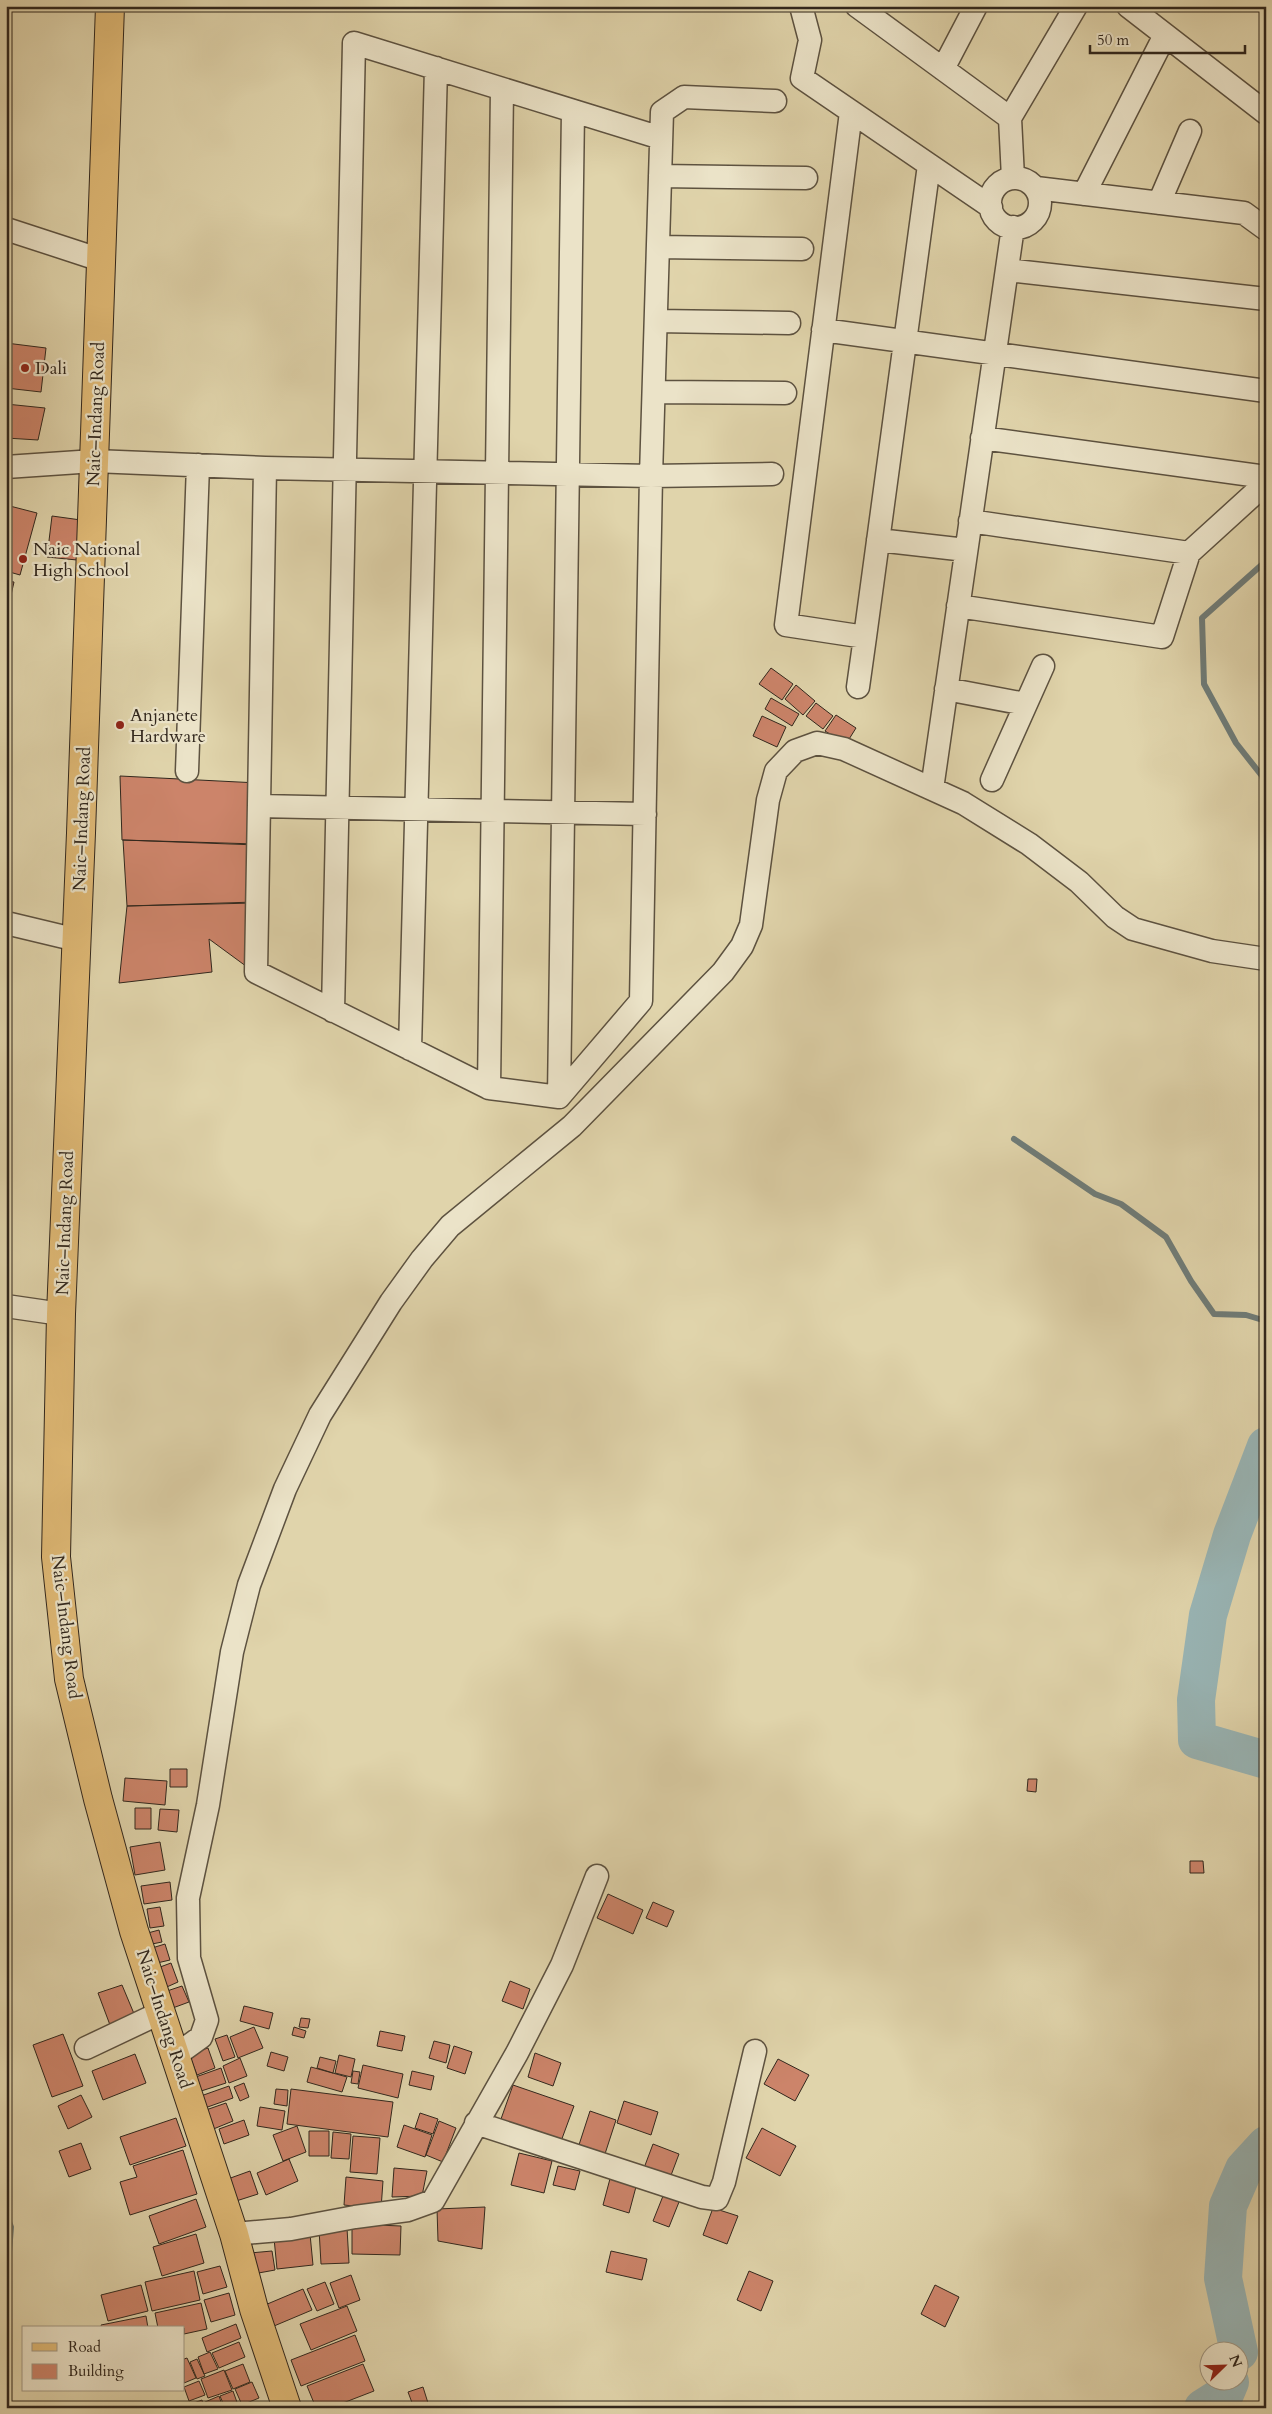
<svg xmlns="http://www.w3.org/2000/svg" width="1272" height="2414" viewBox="0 0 1272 2414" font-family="Cardo,serif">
	<rect width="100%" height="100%" fill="#e0d4ab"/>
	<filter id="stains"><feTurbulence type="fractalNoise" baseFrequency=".004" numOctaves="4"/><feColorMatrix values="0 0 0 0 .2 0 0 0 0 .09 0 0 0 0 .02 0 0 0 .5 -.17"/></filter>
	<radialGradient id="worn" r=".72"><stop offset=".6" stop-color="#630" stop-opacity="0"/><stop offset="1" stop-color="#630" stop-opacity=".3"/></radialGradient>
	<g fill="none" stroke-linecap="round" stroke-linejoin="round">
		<path stroke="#6f7c78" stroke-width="6" d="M1266,561l-64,57 2,66 32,59 26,33 4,16
			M1014,1139l81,55 26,10 45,33 25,44 23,33 32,1 20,6
			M6,2214l5,13 -5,62"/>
		<path stroke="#99b5b5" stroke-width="38" d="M1266,1446l-34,89 -24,80 -12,85 1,40 69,20
			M1239,2352l-16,-74 5,-72 16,-37 22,-24
			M1203,2408l22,-14 5,-12"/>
	</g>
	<path fill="#cc846a" stroke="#31271d" d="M6,343l40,5 -5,44 -35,-4z
		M6,404l39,4 -7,32 -32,-2z
		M6,505l31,8 -17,62 -14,-4z
		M52,516l29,4 -4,40 -30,-3z
		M6,581l8,1 -8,35z
		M771,668l22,16 -11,16 -23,-16z
		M796,685l19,16 -12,14 -18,-16z
		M771,698l28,16 -7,12 -27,-17z
		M816,703l17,13 -10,13 -17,-13z
		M836,715l20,13 -10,16 -21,-13z
		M762,716l24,11 -9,20 -24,-11z
		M120,776l138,7 -1,61 -135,-4z
		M123,840l134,5 -2,57 -128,4z
		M255,903l-1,69 -45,-33 3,33 -93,11 8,-77z
		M170,1769h17v18h-17z
		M125,1778l42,3 -2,24 -42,-4z
		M1028,1779h9l-1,13 -9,-1z
		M135,1808h16v21h-16z
		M160,1809l19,1 -2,22 -19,-2z
		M160,1842l5,28 -30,5 -5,-28z
		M1190,1861h13l1,12h-14z
		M170,1882l2,18 -28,4 -3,-18z
		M608,1894l35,16 -10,24 -36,-16z
		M653,1902l21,9 -7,16 -21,-9z
		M160,1907l4,19 -14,2 -3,-19z
		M159,1930l3,12 -15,3 -3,-11z
		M165,1944l5,16 -13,3 -5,-15z
		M171,1963l7,19 -18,8 -8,-20z
		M510,1981l20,8 -7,20 -21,-8z
		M122,1985l13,31 -25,9 -12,-32z
		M182,1986l7,16 -19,7 -6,-17z
		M244,2006l29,7 -4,16 -29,-8z
		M301,2018l9,1 -2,9 -9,-1z
		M254,2027l9,21 -25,10 -8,-21z
		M294,2027l12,4 -2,7 -12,-3z
		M380,2031l25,5 -3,15 -25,-5z
		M63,2034l20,52 -31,11 -19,-52z
		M227,2035l8,22 -12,4 -8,-22z
		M434,2041l16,4 -4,18 -17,-5z
		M454,2046l18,6 -7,22 -18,-6z
		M208,2048l7,20 -18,7 -8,-21z
		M271,2052l17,5 -4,14 -17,-5z
		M535,2053l26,10 -8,23 -25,-9z
		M135,2054l11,29 -43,17 -11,-29z
		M339,2055l16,4 -4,18 -16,-4z
		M320,2057l16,4 -3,12 -16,-5z
		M240,2058l7,18 -18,7 -6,-17z
		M778,2059l31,16 -14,26 -31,-17z
		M363,2065l40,9 -5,24 -40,-10z
		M311,2067l36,10 -5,15 -35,-10z
		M221,2068l5,15 -31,10 -5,-14z
		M353,2071l7,1 -2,12 -7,-1z
		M412,2071l22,5 -3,14 -22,-5z
		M244,2083l5,14 -9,4 -6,-14z
		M513,2085l61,21 -14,38 -59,-25z
		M229,2086l4,12 -31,11 -4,-12z
		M276,2089l12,1 -1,16 -13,-2z
		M291,2089l102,13 -5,35 -101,-13z
		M81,2095l11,22 -24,12 -10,-23z
		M624,2101l34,11 -7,23 -34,-12z
		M226,2103l7,18 -22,9 -8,-19z
		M260,2107l25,4 -3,19 -25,-4z
		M590,2111l26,9 -13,40 -26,-9z
		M420,2113l18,6 -5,15 -18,-6z
		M176,2118l10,28 -56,19 -10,-28z
		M244,2120l5,15 -25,9 -5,-15z
		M439,2121l17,7 -13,34 -17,-7z
		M404,2125l28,10 -7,22 -28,-10z
		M297,2126l9,26 -23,9 -10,-26z
		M762,2128l34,18 -16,30 -34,-18z
		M309,2131h20v25h-20z
		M333,2132l18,2 -2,25 -18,-1z
		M353,2136l27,2 -3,36 -27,-2z
		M81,2143l10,26 -22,8 -10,-26z
		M653,2144l26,10 -9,24 -26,-10z
		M183,2150l14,44 -67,21 -10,-33 17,-5 -4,-11z
		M519,2153l33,8 -8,32 -33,-8z
		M289,2159l9,22 -32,14 -9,-22z
		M558,2166l22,5 -5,19 -22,-5z
		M394,2168l33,3 -5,25 -30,1z
		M250,2171l8,23 -25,8 -8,-22z
		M611,2175l26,8 -8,30 -26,-8z
		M346,2177l37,4 -2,28 -37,-4z
		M663,2196l16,6 -10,25 -16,-6z
		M196,2199l10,28 -47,17 -10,-28z
		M485,2207l-3,42 -44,-8 -1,-32z
		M713,2208l25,8 -11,28 -24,-9z
		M352,2224l49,2 -1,29 -48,-1z
		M347,2228l2,35 -28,1 -2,-35z
		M196,2234l8,29 -42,13 -9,-29z
		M310,2234l3,31 -36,4 -3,-31z
		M272,2251l3,19 -22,4 -3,-21z
		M611,2251l36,8 -5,21 -36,-8z
		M220,2266l7,21 -24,7 -6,-22z
		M194,2271l6,29 -48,11 -7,-29z
		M749,2271l24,10 -12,30 -24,-11z
		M351,2275l9,25 -21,8 -9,-25z
		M325,2282l9,22 -17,7 -10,-22z
		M141,2285l7,26 -40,10 -7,-26z
		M935,2285l24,12 -14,30 -24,-13z
		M303,2289l9,21 -38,16 -9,-21z
		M229,2293l6,22 -24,7 -7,-22z
		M201,2303l6,26 -23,5v-6h-26l-3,-15z
		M347,2306l10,25 -46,19 -11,-26z
		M146,2316l2,12h-46l-1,-3z
		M236,2324l5,14 -34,14 -5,-14z
		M355,2335l10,26 -64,25 -10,-26z
		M239,2342l6,15 -26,11 -7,-15z
		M210,2352l8,17 -14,5 -6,-17z
		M187,2358l9,20 -12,5v-24z
		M197,2359l8,17 -8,3 -7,-17z
		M243,2364l7,18 -17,7 -8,-18z
		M363,2364l11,27 -44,17h-14l-9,-22z
		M224,2370l8,20 -24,8 -7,-19z
		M199,2381l6,14 -16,6 -5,-14z
		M252,2382l7,16 -17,7 -7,-16z
		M423,2387l5,16 -14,5 -6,-16z
		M233,2391l6,17h-14l-5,-12z
		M219,2396l4,12h-15l-3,-6z
		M202,2400l2,8h-24z"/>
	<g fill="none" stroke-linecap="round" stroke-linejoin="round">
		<defs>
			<path id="minor" d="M801,6l9,34 -8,38 189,129
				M857,6l153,112
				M1128,6l138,107
				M943,69l33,-63
				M851,112l-65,513 79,12 64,-472
				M660,176l146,2
				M1013,178l-3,-60 66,-112
				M990 203a25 25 0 1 1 50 0a25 25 0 1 1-50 0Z
				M1036,188l208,25 22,16
				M1084,194l81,-159
				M1159,203l31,-72
				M6,229l95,31
				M658,247l144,2
				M1007,270l259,29
				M656,321l133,2
				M823,330l443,61
				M654,392l131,1
				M982,438l284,39
				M6,467l88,-6 171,7 386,8 121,-2
				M265,468l-9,504 233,116 70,9 82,-96 10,-525 11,-364 22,-15 91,4
				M970,521l219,32
				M878,540l88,10
				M958,606l204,31 27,-84 77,-70
				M858,687l7,-50
				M946,689l79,15
				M187,771l11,-306
				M992,780l51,-114
				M932,789l81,-562
				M259,806l386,8
				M6,923l71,17
				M333,1011l21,-968 307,95
				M410,1049l26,-981
				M489,1088l13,-999
				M559,1097l14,-986
				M6,1306l55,8
				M86,2048l76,-36
				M176,2055l25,-18 6,-17 -18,-62 -1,-60 20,-93 24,-153 17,-67 36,-96 35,-74 71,-113 31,-43 28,-33 122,-100 151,-154 19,-26 9,-21 17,-125 8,-29 19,-20 22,-8 27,6 119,54 66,41 50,38 36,35 18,12 79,22 54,8
				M476,2123l226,74 15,2 7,-17 31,-131
				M234,2234l57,-5 64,-12 53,-7 25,-9 84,-148 45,-88 35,-89"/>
			<path id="major" d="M110,6l-29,827 -20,481 -5,243 13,122 29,120 36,132 100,303 20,75 33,99"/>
		</defs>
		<use href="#minor" stroke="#5d5240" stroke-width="25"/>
		<use href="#major" stroke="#31271d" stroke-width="30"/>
		<use href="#minor" stroke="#ebe3c8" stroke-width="22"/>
		<use href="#major" stroke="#e0ba76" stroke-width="28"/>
	</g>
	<g fill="#8f2418" stroke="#ebe3c8" stroke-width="2">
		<circle cx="25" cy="368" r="5"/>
		<circle cx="23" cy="559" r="5"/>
		<circle cx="120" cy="725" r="5"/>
	</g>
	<g text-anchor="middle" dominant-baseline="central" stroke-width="4.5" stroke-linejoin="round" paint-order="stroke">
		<g font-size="18" fill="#31271d" stroke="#ebe3c8" text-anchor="start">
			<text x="35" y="368">Dali</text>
			<text x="33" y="549">Naic National<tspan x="33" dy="21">High School</tspan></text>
			<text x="130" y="715">Anjanete<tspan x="130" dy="21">Hardware</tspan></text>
		</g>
		<g font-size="18" fill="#31271d" stroke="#ebe3c8">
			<text transform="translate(96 414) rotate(-88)">Naic–Indang Road</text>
			<text transform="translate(82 819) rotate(-88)">Naic–Indang Road</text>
			<text transform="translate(65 1223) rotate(-88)">Naic–Indang Road</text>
			<text transform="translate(66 1627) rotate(83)">Naic–Indang Road</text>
			<text transform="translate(164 2019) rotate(72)">Naic–Indang Road</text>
		</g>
	</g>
	<rect width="1272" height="2414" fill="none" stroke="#e0d4ab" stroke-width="25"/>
	<rect x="8" y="8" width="1257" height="2399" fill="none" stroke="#31271d" stroke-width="2.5"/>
	<rect x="12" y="12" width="1247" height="2389" fill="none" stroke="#31271d"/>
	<rect x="22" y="2326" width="162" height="65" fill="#ebe3c8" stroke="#a19884"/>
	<rect x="32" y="2343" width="25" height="8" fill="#e0ba76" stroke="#a19884"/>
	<text x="68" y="2352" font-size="15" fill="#31271d">Road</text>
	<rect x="32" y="2364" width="25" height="15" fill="#cc846a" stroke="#a19884"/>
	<text x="68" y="2376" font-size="15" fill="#31271d">Building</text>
	<g transform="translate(1224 2366) rotate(67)"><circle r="24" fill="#ebe3c8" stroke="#a19884"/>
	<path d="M0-4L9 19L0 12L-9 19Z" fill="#8f2418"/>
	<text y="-8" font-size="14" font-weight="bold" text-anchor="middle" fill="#31271d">N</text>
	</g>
	<path d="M1090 45v8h155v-8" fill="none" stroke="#31271d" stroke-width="2.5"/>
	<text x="1097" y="45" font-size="15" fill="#31271d" stroke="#ebe3c8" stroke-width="4" paint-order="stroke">50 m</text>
	<rect width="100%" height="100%" filter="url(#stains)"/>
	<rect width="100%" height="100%" fill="url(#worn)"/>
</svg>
